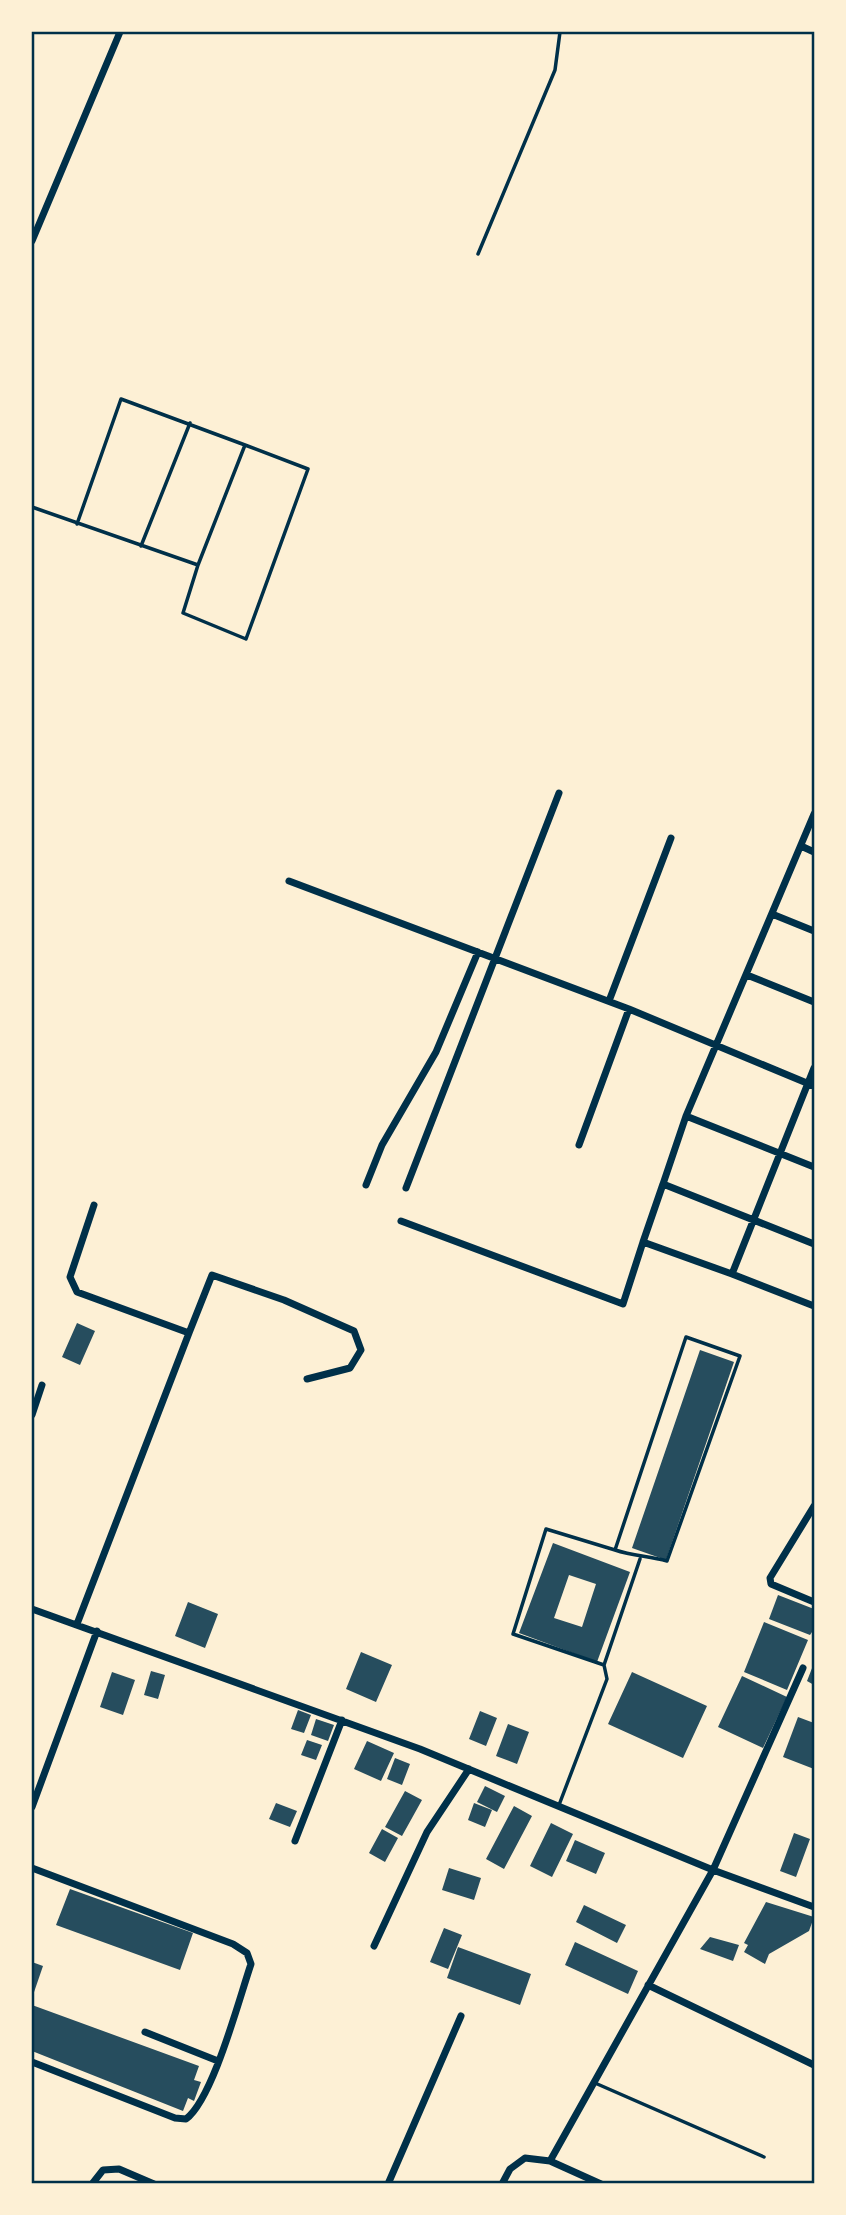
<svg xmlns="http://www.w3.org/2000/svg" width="846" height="2215" viewBox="0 0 846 2215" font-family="'Roboto Condensed',sans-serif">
	<rect width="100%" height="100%" fill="#fdf0d5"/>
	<path fill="#264d5e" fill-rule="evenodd" d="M77,1323l18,8 -15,34 -18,-8z
		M700,1350l34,12 -68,198 -34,-12z
		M553,1543l77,29 -33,90 -78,-29zM569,1575l27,9 -14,43 -28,-9z
		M778,1595l36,14v20l-4,6 -41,-16z
		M188,1602l30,12 -13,34 -30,-12z
		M764,1622l44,18 -21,50 -43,-18z
		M361,1652l31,13 -16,37 -30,-13z
		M814,1663v22l-7,-4z
		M151,1671l14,4 -7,24 -14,-4z
		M112,1672l23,8 -12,35 -23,-8z
		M632,1672l75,34 -24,52 -75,-34z
		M742,1676l45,21 -24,51 -45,-21z
		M298,1710l13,5 -7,18 -13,-4z
		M480,1711l17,7 -11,28 -17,-7z
		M798,1717l16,6v46l-31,-12z
		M316,1719l18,6 -6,16 -17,-6z
		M508,1724l21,8 -12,32 -21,-8z
		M307,1740l15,5 -6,15 -15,-5z
		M367,1741l27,12 -13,28 -27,-12z
		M395,1758l15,6 -8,21 -15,-6z
		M485,1786l20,10 -8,16 -20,-10z
		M405,1791l17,9 -20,36 -17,-9z
		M276,1803l21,8 -7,16 -21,-8z
		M474,1803l18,7 -7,17 -17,-7z
		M514,1806l18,10 -28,53 -18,-10z
		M551,1823l22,11 -21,43 -22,-11z
		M382,1829l16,9 -13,24 -16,-9z
		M794,1833l16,6 -14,38 -16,-6z
		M575,1840l30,13 -9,21 -30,-13z
		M449,1868l32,10 -7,22 -32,-10z
		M70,1889l123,44 -13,37 -124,-45z
		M766,1902l48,15 -5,14 -40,23 -4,10 -21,-12 4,-7 -4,-2z
		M584,1905l42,20 -9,18 -41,-21z
		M444,1928l18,7 -14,34 -18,-7z
		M710,1937l29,8 -6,16 -33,-12z
		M575,1942l63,29 -10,23 -63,-29z
		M458,1947l73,27 -11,31 -73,-27z
		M32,1962l11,4 -11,32z
		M32,2005l167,61 -5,14 7,2 -7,19 -6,-3 -5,13 -151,-60z"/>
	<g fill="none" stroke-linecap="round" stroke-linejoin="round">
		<path stroke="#003049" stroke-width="3.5" d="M478,254l77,-184 5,-38
			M245,445l63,24 -62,170 -63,-26 15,-48z
			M32,507l166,58
			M77,524l44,-125 124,46
			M141,546l49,-123
			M604,1665l36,-106
			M559,1805l48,-126 -3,-14 -91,-31 33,-105 69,21 71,-213 54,19 -73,205c-18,-5 -34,-5 -52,-11
			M595,2083l169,74"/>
		<path stroke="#003049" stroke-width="7" d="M32,241l88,-209
			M814,814l-128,302 -23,68 151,60
			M801,846l13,6
			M289,881l340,128 185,77
			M772,914l42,17
			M747,975l67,27
			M609,1001l62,-163
			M686,1116l128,51
			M579,1145l50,-136
			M663,1184l-20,58 89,32 82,-206
			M366,1185l16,-40 54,-93 42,-100
			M406,1188l153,-395
			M401,1221l222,83 20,-62
			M732,1274l82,32
			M189,1333l23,-58 72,25 70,31 7,19 -11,18 -43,11
			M32,1415l10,-30
			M814,1506l-44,72 1,6 43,18
			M32,1609l388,140 293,121 101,37
			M77,1624l112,-291 -112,-41 -7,-15 24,-72
			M32,1807l65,-176
			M295,1841l47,-121
			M32,1868l201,76 14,9 4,11c-12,35 -38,135 -65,155l-11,-1 -143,-56
			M374,1946l53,-114 42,-63
			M648,1985l166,80
			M145,2032l73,29
			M92,2184l11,-14 16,-1 35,15
			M388,2184l73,-168
			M502,2184l8,-15 15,-11 25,3
			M601,2184l-51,-23 163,-291 90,-202"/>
	</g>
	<rect width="846" height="2215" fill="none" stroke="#fdf0d5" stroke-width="66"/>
	<rect x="33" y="33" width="780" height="2149" fill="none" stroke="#003049" stroke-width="2.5"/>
</svg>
